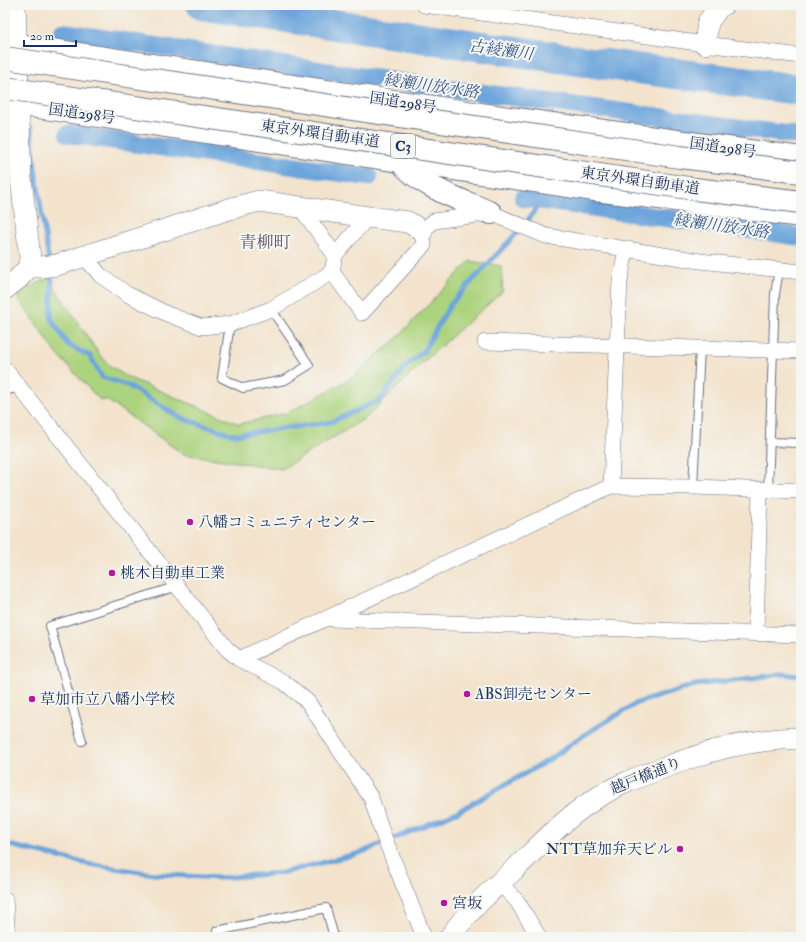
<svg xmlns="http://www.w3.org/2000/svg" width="806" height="942" viewBox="0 0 806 942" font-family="'IM FELL Double Pica','Noto Serif JP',serif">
	<rect width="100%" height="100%" fill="#f6f6f2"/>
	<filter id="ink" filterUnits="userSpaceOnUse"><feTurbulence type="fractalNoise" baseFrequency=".025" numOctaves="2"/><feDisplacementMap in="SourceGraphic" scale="8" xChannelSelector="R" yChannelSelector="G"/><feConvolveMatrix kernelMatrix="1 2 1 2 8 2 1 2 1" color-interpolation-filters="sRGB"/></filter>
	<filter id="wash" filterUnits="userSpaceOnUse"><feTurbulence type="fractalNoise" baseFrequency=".012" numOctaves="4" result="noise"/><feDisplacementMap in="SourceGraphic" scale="16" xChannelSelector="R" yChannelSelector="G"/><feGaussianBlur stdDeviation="0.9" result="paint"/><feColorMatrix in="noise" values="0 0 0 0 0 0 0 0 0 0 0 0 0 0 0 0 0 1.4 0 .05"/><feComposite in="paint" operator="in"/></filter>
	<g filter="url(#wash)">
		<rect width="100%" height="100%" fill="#f3e3cc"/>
		<path fill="#acd37d" stroke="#64816e" d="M470,261l31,5 2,25 -83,74 -53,52 -85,52 -99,-15 -76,-54h-7l-43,-46 -41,-59 32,-17 51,76 10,11 18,12 112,47 48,-11 61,-33 45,-38z"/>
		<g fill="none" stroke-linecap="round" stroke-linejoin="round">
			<path stroke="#6ca4db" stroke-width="5" d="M31,128l4,40 14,94
				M50,270l2,11 -1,37 17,27 22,11 12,21 27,9 52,32 53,17 97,-13 49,-22 27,-35 16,-13 27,-47 76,-82 15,-22
				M5,844l83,20 66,10 65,4 62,-5 79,-20 97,-41 95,-54 32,-23 53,-32 58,-18 88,-11 18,2"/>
			<path stroke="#6ca4db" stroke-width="18" d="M62,32l303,45 436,59
				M68,134l301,43
				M523,198l278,39"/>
			<path stroke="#6ca4db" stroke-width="31" d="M202,5l386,57 213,28"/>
		</g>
	</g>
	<g filter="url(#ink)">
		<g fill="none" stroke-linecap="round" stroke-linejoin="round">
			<defs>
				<path id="lane" d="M230,324l-8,54 21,10 42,-8 24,-15 -38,-56
					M5,391l15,-4
					M770,442l31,1
					M693,487l7,-139
					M768,490l7,-196 4,-24
					M82,741l-32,-115 128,-40
					M217,937v-6l109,-23 8,29"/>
				<path id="street" d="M424,5l281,39 96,12
					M5,159l15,2
					M300,207l35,48 -3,17 30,41 62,-68 -2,-14 12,-10 57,-8 55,23 154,25 101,11
					M335,255l33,-38
					M84,256l16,19 27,19 40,20 35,13 28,-3 41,-15 61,-37
					M485,342l316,9
					M5,369l222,280 12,10 45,23 24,20 63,96 12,36 41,103
					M611,486l9,-205 6,-31
					M331,619l470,16
					M756,633l4,-143
					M239,659l372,-173 82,1 108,4
					M499,882l18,19 22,36
					M5,899l3,38"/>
				<path id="secondary" d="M705,44l3,-22 11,-15 4,-2
					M29,267h12l16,-2 172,-56 30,-8 109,16 40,5 14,9
					M5,289l14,-11 10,-11 1,-9 -9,-80 -6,-173
					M450,937c18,-26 41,-47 65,-68 24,-23 48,-49 77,-68 22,-15 46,-24 71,-33 47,-18 87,-29 138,-30"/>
				<path id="highway" d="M5,43l475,71 321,44
					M5,102l590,88 206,26
					M400,161c22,27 60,38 91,52"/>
			</defs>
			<use href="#lane" stroke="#676e84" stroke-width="10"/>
			<use href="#street" stroke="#676e84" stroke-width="16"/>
			<use href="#secondary" stroke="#676e84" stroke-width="22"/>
			<use href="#highway" stroke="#676e84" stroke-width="24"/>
			<use href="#lane" stroke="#fff" stroke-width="8"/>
			<use href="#street" stroke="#fff" stroke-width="15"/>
			<use href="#secondary" stroke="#fff" stroke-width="21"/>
			<use href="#highway" stroke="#fff" stroke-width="22"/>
			<defs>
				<path id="highway-bridge" d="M5,58l675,99 121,15
					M5,88l690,101 106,13"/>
			</defs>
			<use href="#highway-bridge" stroke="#676e84" stroke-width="24" stroke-linecap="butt"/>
			<use href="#highway-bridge" stroke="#fff" stroke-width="22"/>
		</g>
	</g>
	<g fill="#b5179e" stroke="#f6f6f2" stroke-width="1.5">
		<circle cx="190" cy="522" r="4"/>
		<circle cx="112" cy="573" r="4"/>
		<circle cx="467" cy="694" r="4"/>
		<circle cx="32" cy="699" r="4"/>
		<circle cx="680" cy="849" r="4"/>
		<circle cx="444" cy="903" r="4"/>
	</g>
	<g text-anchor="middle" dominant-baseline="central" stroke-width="4" stroke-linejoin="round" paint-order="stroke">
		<rect fill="#f6f6f2" stroke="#5d6b8a" stroke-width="1" x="391" y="134" width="24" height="24" rx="3"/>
		<g font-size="14" font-weight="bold" fill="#1b2f5e">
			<text x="403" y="146">C3</text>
		</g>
		<g font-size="15" fill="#1b2f5e" stroke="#f6f6f2">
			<text transform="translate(403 103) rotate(9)">国道298号</text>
			<text transform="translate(82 114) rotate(8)">国道298号</text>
			<text transform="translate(320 134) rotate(8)">東京外環自動車道</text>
			<text transform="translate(723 148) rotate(8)">国道298号</text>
			<text transform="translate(640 181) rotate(8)">東京外環自動車道</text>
			<text transform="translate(646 776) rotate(-22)">越戸橋通り</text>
		</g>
		<g font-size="15" fill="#1b2f5e" stroke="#f6f6f2" text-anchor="start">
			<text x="198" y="522">八幡コミュニティセンター</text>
			<text x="120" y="573">桃木自動車工業</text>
			<text x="475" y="694">ABS卸売センター</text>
			<text x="40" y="699">草加市立八幡小学校</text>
			<text x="672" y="849" text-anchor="end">NTT草加弁天ビル</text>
			<text x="452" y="903">宮坂</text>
		</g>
		<g font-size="16" font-style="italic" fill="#37588a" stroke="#f6f6f2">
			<text transform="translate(501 50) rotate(8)">古綾瀬川</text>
			<text transform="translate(431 86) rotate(8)">綾瀬川放水路</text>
			<text transform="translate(721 226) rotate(8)">綾瀬川放水路</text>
		</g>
		<g font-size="17" fill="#5e586b" stroke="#f6f6f2">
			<text x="265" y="242">青柳町</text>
		</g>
	</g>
	<rect width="806" height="942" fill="none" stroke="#f6f6f2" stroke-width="20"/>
	<path d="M24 40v6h52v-6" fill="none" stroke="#1b2f5e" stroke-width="2"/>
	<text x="30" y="40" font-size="12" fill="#1b2f5e" stroke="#f6f6f2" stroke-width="3" paint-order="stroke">20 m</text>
</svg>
